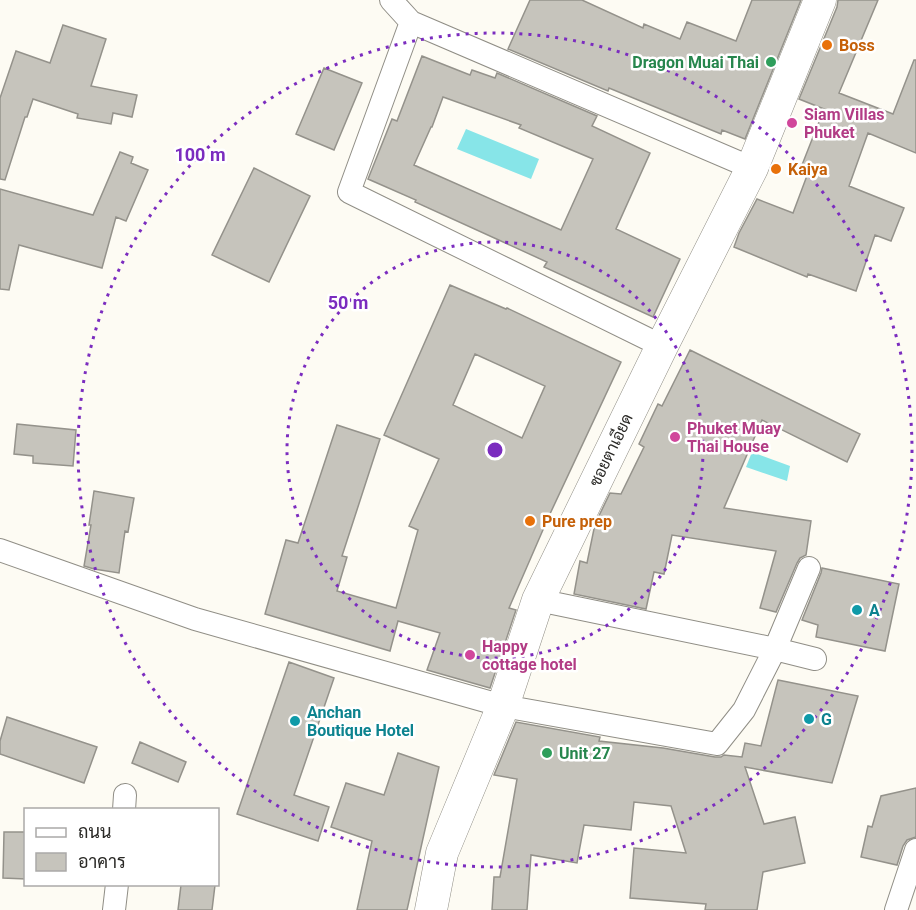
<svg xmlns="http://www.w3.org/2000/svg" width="916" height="910" viewBox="0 0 916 910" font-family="Roboto,Sarabun,sans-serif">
	<rect width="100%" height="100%" fill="#fdfbf3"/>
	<path fill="#87e5e8" d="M466,129l73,30 -8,20 -74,-30z
		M752,452l38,14 -3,15 -41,-14z"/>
	<path fill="#c6c4bc" stroke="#94928b" stroke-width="1.5" fill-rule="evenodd" d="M530,0h52l61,28 1,-4 36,15 7,-17 49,19 16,-41h49l-56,139 -23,-9 -1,4 -112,-46 -1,3 -100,-42z
		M838,0h40l-39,93 54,21 21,-54h2v93l-48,-20 -19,53 55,22 -13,33 -16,-6 -19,56 -48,-17 -1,3 -73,-30 5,-14 18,-34 36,14 15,-40 -8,-3 24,-61 -25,-10 38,-92z
		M63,25l43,14 -15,47 46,9 -5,22 -19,-4 -2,11 -34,-6 1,-4 -45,-15 -6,18h-2l-20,63 -5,-1v-81l16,-47 34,12z
		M422,56l48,19 2,-5 23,8 2,-5 100,43 -5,10 58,27 -34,76 64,30 -27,58 -109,-50 3,-5 -132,-60 1,-2 -48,-21 24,-60 5,2zM443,97l78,28 -2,3 74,31 -32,71 -147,-65 17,-38h1z
		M324,68l38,15 -28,67 -38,-16z
		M120,152l13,5 -2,6 17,7 -22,51 -10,-4 -14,51 -83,-23 -10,45 -9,-1v-100l93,26z
		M254,168l56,28 -41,86 -57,-27z
		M450,285l56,24 1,-1 114,54 -72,154 -40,92 7,2 -26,78 -63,-18 13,-37 -42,-12 -8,30 -125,-37 21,-74 12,3 39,-118 43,14 -38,117 5,1 -10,34 59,17 22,-78 -9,-4 30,-67 -55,-24zM475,354l70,32 -23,52 -69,-33z
		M690,350l170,84 -13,28 -85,-42 -38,88 87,13 -5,34 -6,3 -3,5 -21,49 -16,-4 16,-57 -104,-16 -8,39 -10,-2 -8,37 -72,-15 6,-33 7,2 8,-39 15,-31 11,1 23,-47 -5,-3 19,-40 4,2z
		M17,424l59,6 -3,36 -40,-3v-7l-19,-2z
		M94,491l40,7 -6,34 -3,-1 -6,42 -25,-4 -10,-3 7,-41h-2z
		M822,568l77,16 -14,67 -69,-14 2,-12 -16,-5 19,-47z
		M289,662l45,16 -40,117 35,12 -11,34 -81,-27z
		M778,680l80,16 -26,87 -87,-16 19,57 31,-7 10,46 -42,9 -6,38h-52l1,-6 -76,-6 4,-50 52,5 -15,-47 -37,-4 -3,28 -47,-5 -7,38 -46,-8 -4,55h-35l2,-33h6l17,-98 -23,-4 22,-53 84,15 -1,4 64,7 52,9h6l3,-2 18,2 3,-14 16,3z
		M7,717l90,30 -13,36 -84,-29v-13z
		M140,742l46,20 -8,20 -46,-19z
		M398,753l41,14 -32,143h-50l15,-69 -41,-14 15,-44 38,12z
		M916,788v49l-9,3 -4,6 -6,19 -36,-8 7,-31 4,1 9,-31z
		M4,832h22v47l-23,-1z
		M181,885h34l-3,25h-34z"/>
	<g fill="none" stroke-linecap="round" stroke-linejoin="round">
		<defs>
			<path id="street" d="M391,0l20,22 -62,170 313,154
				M411,22l341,146
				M0,550l195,69 308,87 214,38 27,-34 31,-61 34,-81
				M538,600l237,49 40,10
				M124,810l1,-15
				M114,910l3,-26
				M896,910l20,-60"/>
			<path id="secondary" d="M431,910l11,-57 61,-147 35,-106 124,-254 90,-178 68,-168"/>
		</defs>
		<use href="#street" stroke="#908e86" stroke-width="24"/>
		<use href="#secondary" stroke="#908e86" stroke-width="33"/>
		<use href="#street" stroke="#fff" stroke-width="22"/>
		<use href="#secondary" stroke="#fff" stroke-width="32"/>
	</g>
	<g fill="none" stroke="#7b2cbf" stroke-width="3" stroke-dasharray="3 6">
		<circle cx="495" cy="450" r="208"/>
		<circle cx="495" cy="450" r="417"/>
	</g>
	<g fill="#e8710a" stroke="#fff" stroke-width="2">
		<circle cx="827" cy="45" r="6"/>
		<circle cx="776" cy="169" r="6"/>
		<circle cx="530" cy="521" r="6"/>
	</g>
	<g fill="#2e9e5b" stroke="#fff" stroke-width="2">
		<circle cx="771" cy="62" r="6"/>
		<circle cx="547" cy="753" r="6"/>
	</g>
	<g fill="#d1479c" stroke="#fff" stroke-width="2">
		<circle cx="792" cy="123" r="6"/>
		<circle cx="675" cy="437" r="6"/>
		<circle cx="470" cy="655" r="6"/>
	</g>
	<g fill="#0f9aa8" stroke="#fff" stroke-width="2">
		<circle cx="857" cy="610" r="6"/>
		<circle cx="809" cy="719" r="6"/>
		<circle cx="295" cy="721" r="6"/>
	</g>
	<g text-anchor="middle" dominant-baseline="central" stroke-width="5" stroke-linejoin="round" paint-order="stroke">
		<g font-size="16" font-weight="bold" fill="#c56008" stroke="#fff" text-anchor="start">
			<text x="839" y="45">Boss</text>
			<text x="788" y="169">Kaiya</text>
			<text x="542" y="521">Pure prep</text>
		</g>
		<g font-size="16" font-weight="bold" fill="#27864d" stroke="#fff" text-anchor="end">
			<text x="759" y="62">Dragon Muai Thai</text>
			<text x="559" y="753" text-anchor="start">Unit 27</text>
		</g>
		<g font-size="16" font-weight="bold" fill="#b23c85" stroke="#fff" text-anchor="start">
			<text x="804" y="114">Siam Villas<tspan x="804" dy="18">Phuket</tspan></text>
			<text x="687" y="428">Phuket Muay<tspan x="687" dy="18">Thai House</tspan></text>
			<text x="482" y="646">Happy<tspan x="482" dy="18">cottage hotel</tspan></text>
		</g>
		<g font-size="16" fill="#2a2926" stroke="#fff">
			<text transform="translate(611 450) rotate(-64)">ซอยตาเอียด</text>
		</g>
		<g font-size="16" font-weight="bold" fill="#0d838f" stroke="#fff" text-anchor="start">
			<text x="869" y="610">A</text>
			<text x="307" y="712">Anchan<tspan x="307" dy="18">Boutique Hotel</tspan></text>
			<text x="821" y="719">G</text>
		</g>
	</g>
	<circle cx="495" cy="450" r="9" fill="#7b2cbf" stroke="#fff" stroke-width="3"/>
	<g font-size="18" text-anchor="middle" font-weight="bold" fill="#7b2cbf" stroke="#fff" stroke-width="5" stroke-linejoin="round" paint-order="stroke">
		<text x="200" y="161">100 m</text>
		<text x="348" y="309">50 m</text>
	</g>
	<rect x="24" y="808" width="195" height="78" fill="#ffffff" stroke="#aaa9a8" stroke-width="1.5"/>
	<rect x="36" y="828" width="30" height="9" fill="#ffffff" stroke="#aaa9a8" stroke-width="1.5"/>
	<text x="78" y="838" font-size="18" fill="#2a2926">ถนน</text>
	<rect x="36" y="853" width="30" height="18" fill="#c6c4bc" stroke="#aaa9a8" stroke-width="1.5"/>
	<text x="78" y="868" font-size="18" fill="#2a2926">อาคาร</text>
</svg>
